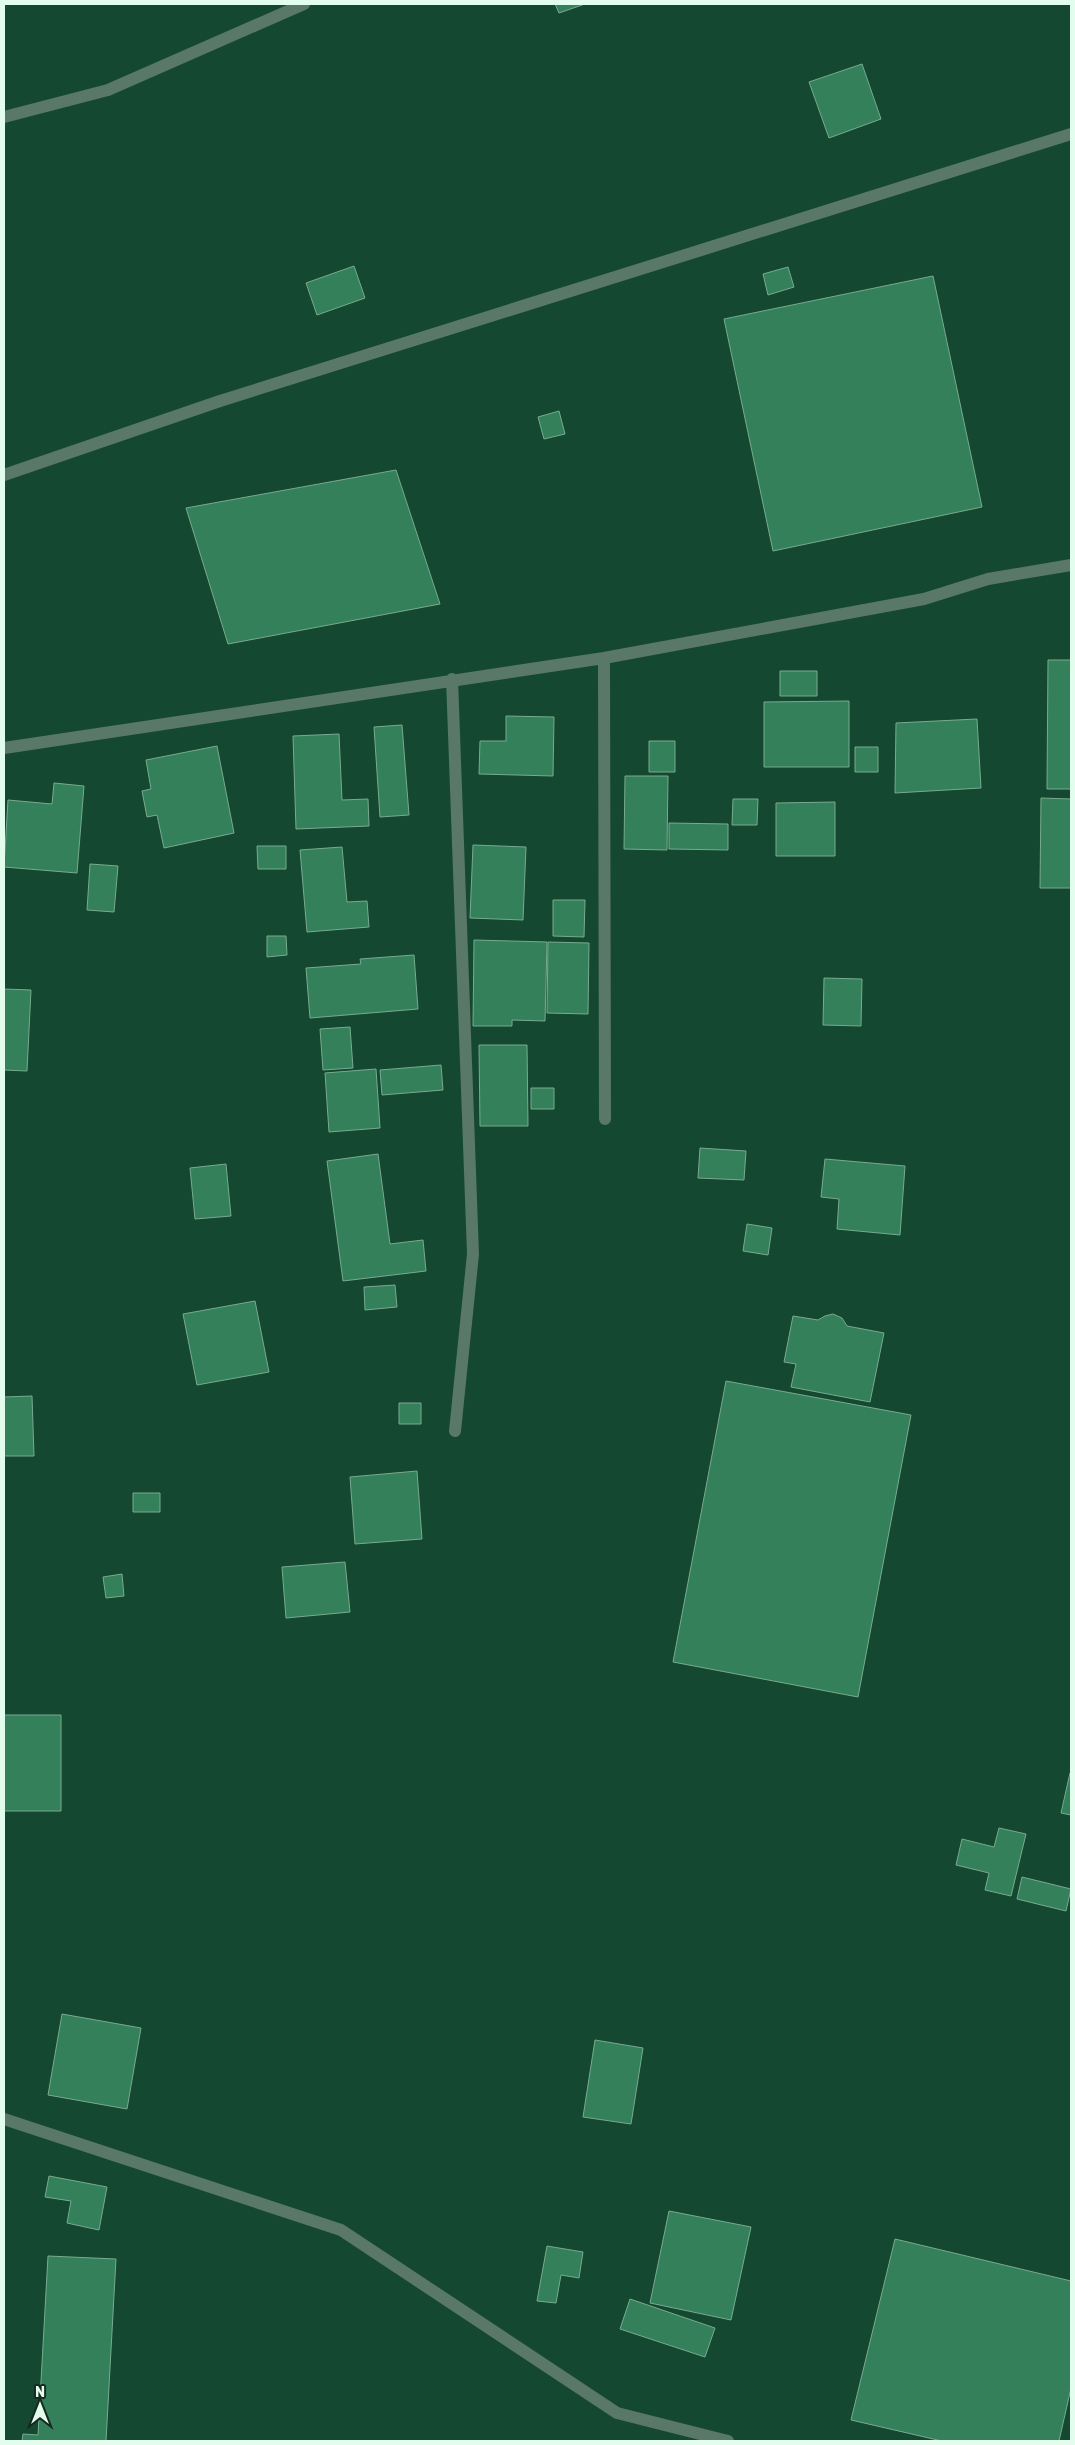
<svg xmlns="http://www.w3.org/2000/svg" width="1075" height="2445" viewBox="0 0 1075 2445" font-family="Rubik,sans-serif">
	<rect width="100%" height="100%" fill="#154831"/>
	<path fill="#34805b" stroke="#78ab8f" d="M555,4h30l-26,9z
		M862,64l19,55 -52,19 -20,-56z
		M354,266l11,32 -48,17 -11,-32z
		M788,267l6,20 -26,8 -5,-21z
		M933,276l49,231 -209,44 -49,-232z
		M559,411l6,23 -21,5 -6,-22z
		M396,470l44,134 -212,40 -42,-136z
		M1048,660h23v129h-24z
		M780,671h37v25h-37z
		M849,701v66h-85v-65z
		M506,716l48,1 -1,59 -74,-2 1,-33h26z
		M977,719l4,69 -86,5 1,-70z
		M402,725l7,90 -29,2 -6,-90z
		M339,734l3,66 26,-1 1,27 -73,3 -3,-93z
		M649,741h26v31h-26z
		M217,746l17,87 -70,15 -7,-33 -10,2 -5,-26 9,-2 -5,-29z
		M855,747h23v25h-23z
		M625,776h43l-1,74 -43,-1z
		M54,783l30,3 -7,87 -73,-6 4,-67 44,4z
		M1041,798l30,1v89h-31z
		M733,799h25l-1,26h-25z
		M835,802v54h-59v-53z
		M669,823l59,1v26l-59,-1z
		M473,845l53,2 -3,73 -53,-2z
		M257,846h29v23h-28z
		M342,847l5,55 20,-1 2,26 -62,5 -7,-82z
		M90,864l28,2 -4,46 -27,-2z
		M553,900h32l-1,37 -31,-1z
		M267,936h19l1,19 -20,2z
		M474,940l73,2 -2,79 -33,-1v6h-39z
		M548,942l41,1 -1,71 -41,-1z
		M414,955l4,54 -108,9 -4,-50 55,-4 -1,-5z
		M824,978l38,1 -1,47 -38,-1z
		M4,989l27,1 -4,81 -23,-1z
		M350,1027l3,41 -30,2 -3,-41z
		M479,1045h48l1,81h-48z
		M441,1065l2,25 -61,5 -2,-25z
		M376,1069l4,59 -51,4 -4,-59z
		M531,1088h23v21h-23z
		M700,1148l46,3 -2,29 -46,-2z
		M378,1154l12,90 33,-4 3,31 -83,10 -16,-120z
		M825,1159l80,7 -5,69 -63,-6 2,-30 -18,-2z
		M226,1164l5,52 -36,3 -5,-51z
		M747,1224l25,4 -4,27 -25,-4z
		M395,1285l2,22 -32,3 -1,-23z
		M255,1301l14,71 -72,13 -14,-71z
		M833,1314l9,4 5,8 37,7 -14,69 -79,-15 5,-23 -12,-2 9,-46 25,4 7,-4z
		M726,1381l185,34 -53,282 -185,-35z
		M32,1396l2,60h-30v-59z
		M399,1403h22v21h-22z
		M417,1471l5,68 -67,5 -5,-67z
		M133,1493h27v19h-27z
		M345,1562l5,50 -64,6 -4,-51z
		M122,1574l2,22 -18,2 -3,-21z
		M4,1715h57v96h-57z
		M1070,1773h1v42l-10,-2z
		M999,1828l27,6 -15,62 -26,-6 4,-17 -33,-8 6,-26 32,8z
		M1022,1877l49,12 -5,22 -49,-12z
		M62,2014l79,14 -14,81 -79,-14z
		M595,2040l48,8 -12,76 -48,-7z
		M49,2176l58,11 -8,43 -32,-7 4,-22 -26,-4z
		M669,2211l82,16 -20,93 -81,-17z
		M895,2239l176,42v107l-12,53h-117l-91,-21z
		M547,2246l36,6 -4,26 -18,-3 -5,28 -19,-2z
		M48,2256l68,3 -10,182h-84l1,-7 15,1z
		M630,2299l85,29 -10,29 -85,-28z"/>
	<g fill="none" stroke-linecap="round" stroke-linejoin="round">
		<path stroke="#5a7867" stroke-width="12" d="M4,117l104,-27 196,-86
			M4,475l216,-74 851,-267
			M604,658l1,461
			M452,679l21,575 -18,177
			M4,748l600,-90 320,-59 64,-20 83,-14
			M4,2119l337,111 276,183 111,28"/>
	</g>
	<rect width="1075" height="2445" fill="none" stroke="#e2fced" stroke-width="10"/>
	<g transform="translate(40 2405)" stroke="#15291e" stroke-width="4" paint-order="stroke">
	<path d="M0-4L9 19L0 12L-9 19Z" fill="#e2fced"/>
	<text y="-8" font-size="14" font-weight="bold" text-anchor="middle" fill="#e2fced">N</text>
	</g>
</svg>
